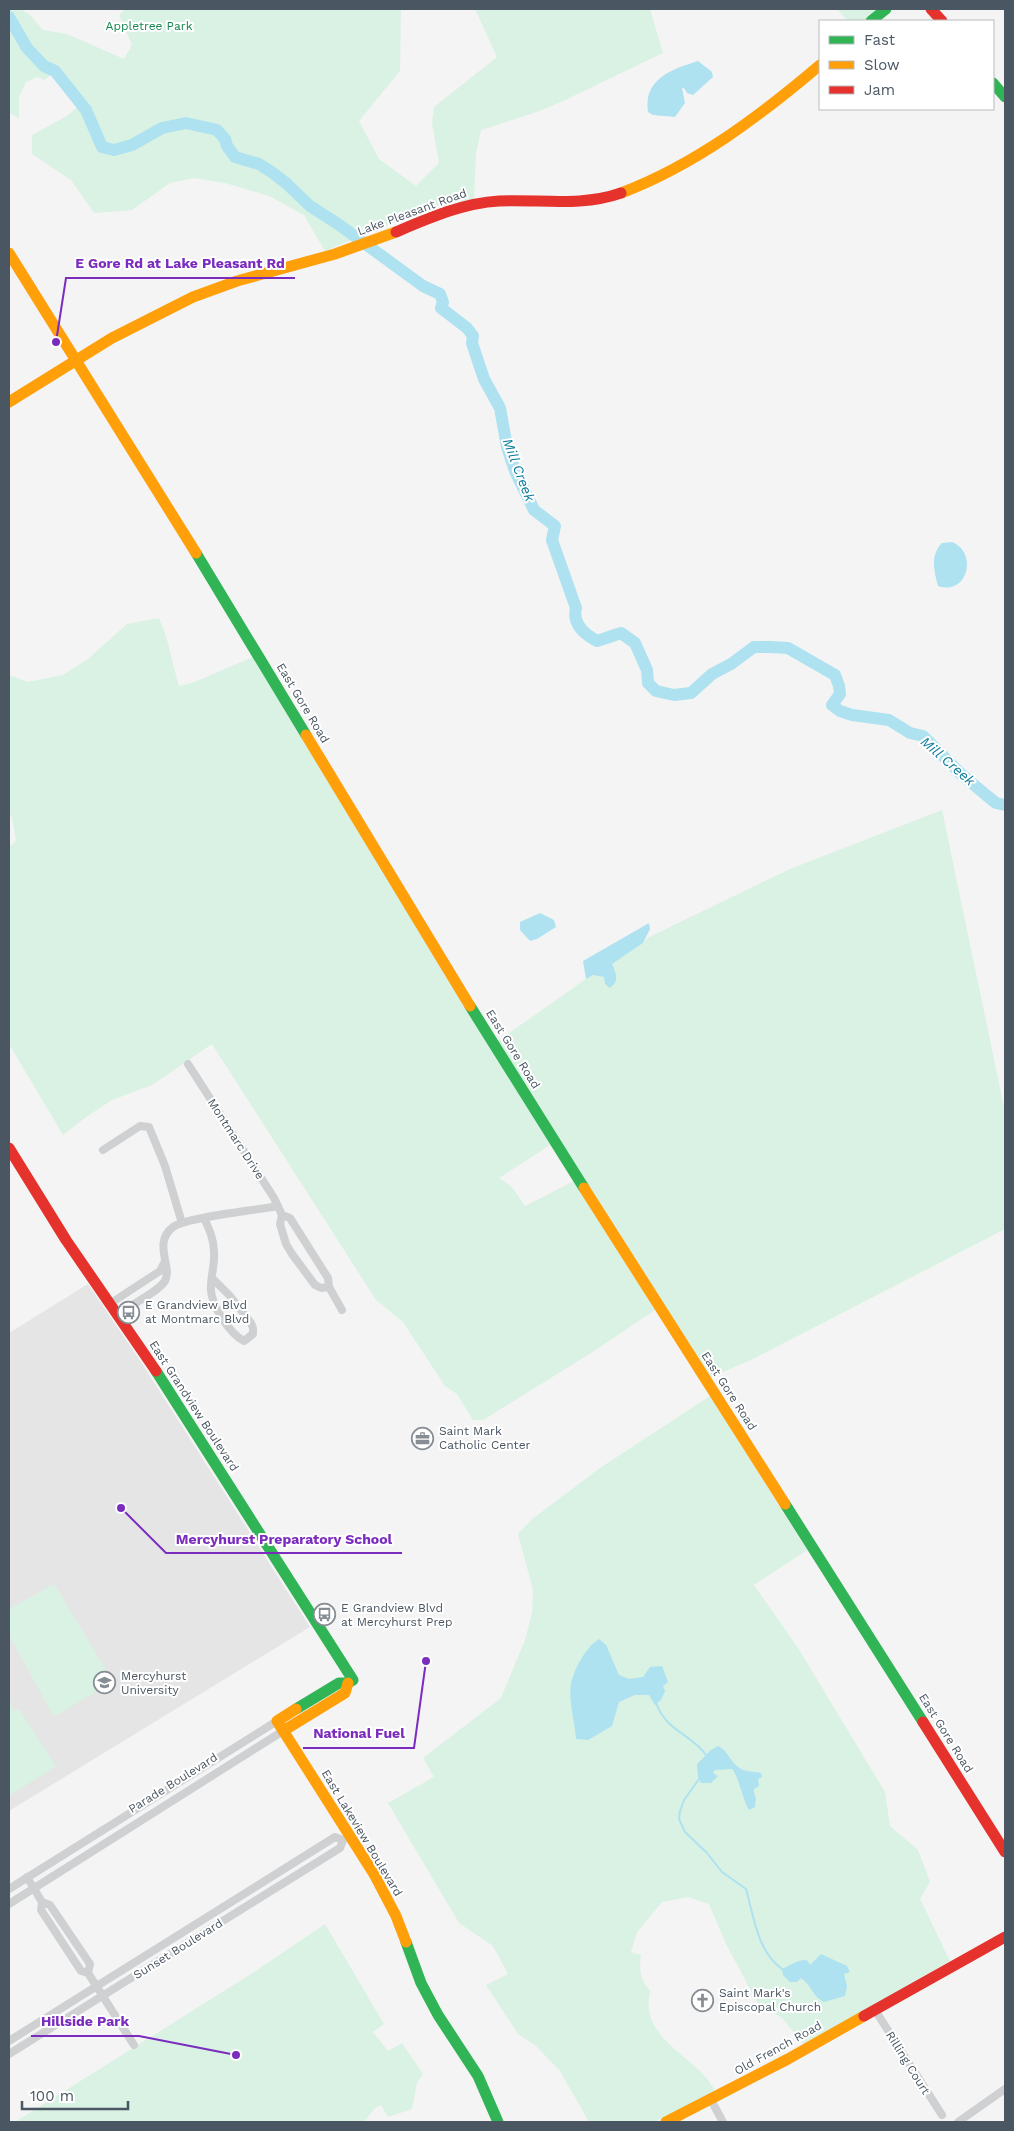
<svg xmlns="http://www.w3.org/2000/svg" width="1014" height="2131" viewBox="0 0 1014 2131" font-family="'Work Sans',sans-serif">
	<rect width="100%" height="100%" fill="#f4f4f4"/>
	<path fill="#e6e5e6" d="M88,1284l53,78 169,265 -301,184v-478z"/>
	<path fill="#d9f2e3" d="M9,9h11l9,5 14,16 24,4 57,25 8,-14 -13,-30 6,-6h276l-1,62 -41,50 20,38 37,27 23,-23 -7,-40 2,-16 63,-50 -22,-48h175l13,44 -100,48 -26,11 -56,18 -5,23 -2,46 -45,9 -104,43 -21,-36 -35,-19 -44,-13 -31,-5 -24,5 -38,27 -38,3 -23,-33 -39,-26v-19l35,-19 14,-12 -26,-32 -11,8 -7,-3 -11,5 -7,15v21l-10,-5z
		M837,9h42l-15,12h-16z
		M159,618c10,22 13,45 20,68l13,-3 61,-26 297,488 -51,33 13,9 13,19 49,-25 81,129 -64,43 -108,67h-10l-16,-26 -12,-8 -42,-64 -27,-22 -164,-256 -60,41 -40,15 -26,17 -23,18 -54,-91v-197l7,-6 -4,-23 -3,-4v-139l19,7 35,-7 25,-16 39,-35z
		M942,810l63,302v117l-252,130 -44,19 -214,-335 91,-64 7,-4 11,2 8,-13 31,-21 4,-5 143,-69z
		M710,1396l97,154 -53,35 44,63 87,144 5,34 28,24 12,32 -10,17 30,62 -146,84 -22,-27 -25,-16 -31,-58 -17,-40 -21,-7 -26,5 -25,30 -6,20 10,3c-2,13 -1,25 9,36 -1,6 -2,13 -1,19 5,35 52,51 66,81l-61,31h-65l-29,-51 -24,-25 -18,-12 -32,-49 22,-11 -15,-28 -34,-23 -71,-120 46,-26 -11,-19 78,-60 24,-58 7,-27 1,-23 -15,-56 13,-14 69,-52z
		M54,1584l59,97 -59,36 -45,-82v-26z
		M9,1699l5,12 5,-2 37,57 -47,30z
		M325,1924l59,100 -11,8 15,19 14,-8 21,31 -6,9 -5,26 -24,8 -7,-12 -6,3 -11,14h-349l236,-148z"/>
	<path fill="#aee2f0" d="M698,61l14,11 1,5 -20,18 -6,-2 -3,-5h-2l3,15 -10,14 -22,-2 -5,-3c-5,-33 24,-43 50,-51z
		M952,542c26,10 16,54 -14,44 -4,-15 -8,-31 4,-43z
		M540,913l14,7 2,7 -19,12 -7,2 -10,-11v-8z
		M649,923l1,6 -7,14 -31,21c4,10 8,16 -2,24l-5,-4 -1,-7 -11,-2 -7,4 -3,-18z
		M599,1639l7,6 13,30 10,4 14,-2 7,-10 12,-1 6,16 -5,4 2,5 -4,9 -6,5 -6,-10h-14l-16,7 -7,24 -24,14 -12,-1c-1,-15 -8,-41 -5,-55 3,-15 15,-37 28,-45z
		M718,1746c11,5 12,17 23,23 5,3 13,2 20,4l1,4 -4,2 1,7 -5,3v4l2,5 -1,9 -6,3c-7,-12 -10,-33 -17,-41l-17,1 -2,3 5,3 -7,7h-10l-3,-6 -1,-13 14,-14z
		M821,1954l26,12 3,6 -6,2 3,12 -2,10 -21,6c-11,-5 -13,-17 -23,-24l-4,4h-7l-7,-7 -1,-6c8,-4 15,-9 25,-9l3,5z"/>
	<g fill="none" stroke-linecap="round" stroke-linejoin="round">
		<path stroke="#aee2f0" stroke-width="2" d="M656,1703c11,29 34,30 50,52
			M699,1779l-15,21 -4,11 -1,8 6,13 22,21 15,19 24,17c8,28 11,62 36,80"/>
		<path stroke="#aee2f0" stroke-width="12" d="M9,17l18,31 17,18 11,5 31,39 16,37 12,3 18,-5 30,-17 24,-5 31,7 8,9 2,7 8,11 24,7 14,9 14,11 23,22 28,18 85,62 17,8 3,8 -2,6 26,20 6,8 -1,7 12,36 16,29 7,39 8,24 19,39 21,16 -3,14 24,68c-4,16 8,26 21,33l24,-8 14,10 12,27 1,13 8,8 18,4 17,-2 21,-19 19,-10 23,-17h16l18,1 47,27 4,11 1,8 -8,11 8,6 12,4 37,5 21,13 13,3 37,37 26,22 10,8 9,2"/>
		<path stroke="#ced0d2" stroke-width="8" d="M188,1064l86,134 8,17 -2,9 6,20 6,10 23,31 6,3 8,-1 -1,-9 -38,-60 -8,-3
			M103,1150l37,-24 9,1 16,39 17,57
			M204,1218c5,11 10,21 10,34 1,12 -3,23 -3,34 -2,17 19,48 33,55l9,-7v-6l-2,-5 -21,-27 -17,-17
			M329,1287l13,23
			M111,1303l49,-32 4,-8
			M118,1314c11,-8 40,-22 47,-33 8,-14 -13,-38 8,-54 13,-10 85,-17 105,-21
			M27,1877l15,25
			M9,1889l268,-168
			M42,1902l8,3 40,59 -2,9 -7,-2 -40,-61z
			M9,1904l274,-173
			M88,1973l46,72
			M875,2010l67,105
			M9,2041l326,-204 8,3 -3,8 -331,206
			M711,2100l12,22
			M958,2122l47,-33"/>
		<path stroke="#30b455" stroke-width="11" d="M871,21l15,-12
			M993,83l12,14
			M196,553l110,182
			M470,1006l114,182
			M156,1371l197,309 -5,3h-9l-43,26
			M785,1504l138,218
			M406,1942l15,41 17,32 40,61 20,46"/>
		<path stroke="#ff9f0a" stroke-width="11" d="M621,193c74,-28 139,-77 199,-128
			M9,253l187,300
			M9,402l103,-64 81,-41 44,-16 98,-27 61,-22
			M306,735l164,271
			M584,1188l201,316
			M296,1709l-19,12 97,153 22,42 10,26
			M283,1731l62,-38 3,-10
			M666,2122l122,-63 76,-43"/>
		<path stroke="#e5322d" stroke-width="11" d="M931,9l11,12
			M396,232c33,-14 67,-29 103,-31 41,-2 82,6 122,-8
			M9,1148l57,92 90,131
			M923,1722l82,130
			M864,2016l141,-79"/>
	</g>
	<defs>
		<symbol id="bus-ring" viewBox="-11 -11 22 22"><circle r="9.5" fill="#fff" stroke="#868d94" stroke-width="1.5"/><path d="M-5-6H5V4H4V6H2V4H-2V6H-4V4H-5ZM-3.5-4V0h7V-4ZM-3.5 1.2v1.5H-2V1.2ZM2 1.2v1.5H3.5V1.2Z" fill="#868d94"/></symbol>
		<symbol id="office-ring" viewBox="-11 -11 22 22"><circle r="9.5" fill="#fff" stroke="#868d94" stroke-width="1.5"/><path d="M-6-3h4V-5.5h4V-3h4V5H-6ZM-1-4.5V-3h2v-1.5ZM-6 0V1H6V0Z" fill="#868d94"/></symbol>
		<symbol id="university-ring" viewBox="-11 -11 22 22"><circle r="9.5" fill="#fff" stroke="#868d94" stroke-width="1.5"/><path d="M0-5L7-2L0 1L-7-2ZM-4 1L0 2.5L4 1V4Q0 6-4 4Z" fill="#868d94"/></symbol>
		<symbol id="church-ring" viewBox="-11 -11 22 22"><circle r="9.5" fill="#fff" stroke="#868d94" stroke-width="1.5"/><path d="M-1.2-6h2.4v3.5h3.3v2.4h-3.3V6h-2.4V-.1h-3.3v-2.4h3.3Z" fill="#868d94"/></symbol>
	</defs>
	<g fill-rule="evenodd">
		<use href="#bus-ring" x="116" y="1300" width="25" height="25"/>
		<use href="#office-ring" x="410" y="1426" width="25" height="25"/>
		<use href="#bus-ring" x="312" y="1602" width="25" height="25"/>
		<use href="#university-ring" x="92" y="1670" width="25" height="25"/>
		<use href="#church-ring" x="690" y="1988" width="25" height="25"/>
	</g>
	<g text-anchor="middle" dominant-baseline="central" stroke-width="4" stroke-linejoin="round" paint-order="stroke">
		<g font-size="12" fill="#17864f" stroke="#fff">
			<text x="149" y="26">Appletree Park</text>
		</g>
		<g font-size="12" fill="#4a5661" stroke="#fff">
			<text transform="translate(412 212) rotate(-20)">Lake Pleasant Road</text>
			<text transform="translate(303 703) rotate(59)">East Gore Road</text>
			<text transform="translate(513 1049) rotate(58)">East Gore Road</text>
			<text transform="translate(236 1139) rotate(57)">Montmarc Drive</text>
			<text transform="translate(729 1391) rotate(57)">East Gore Road</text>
			<text transform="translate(194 1406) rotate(57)">East Grandview Boulevard</text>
			<text transform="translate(946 1733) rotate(58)">East Gore Road</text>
			<text transform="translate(173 1783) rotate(-32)">Parade Boulevard</text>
			<text transform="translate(362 1833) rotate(59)">East Lakeview Boulevard</text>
			<text transform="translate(178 1949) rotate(-32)">Sunset Boulevard</text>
			<text transform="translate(778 2048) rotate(-29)">Old French Road</text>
			<text transform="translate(908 2063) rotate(58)">Rilling Court</text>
		</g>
		<g font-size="12" fill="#4a5661" stroke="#fff" text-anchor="start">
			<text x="145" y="1305">E Grandview Blvd<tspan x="145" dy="14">at Montmarc Blvd</tspan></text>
			<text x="439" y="1431">Saint Mark<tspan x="439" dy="14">Catholic Center</tspan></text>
			<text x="341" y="1608">E Grandview Blvd<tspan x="341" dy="14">at Mercyhurst Prep</tspan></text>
			<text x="121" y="1676">Mercyhurst<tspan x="121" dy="14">University</tspan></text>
			<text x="719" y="1993">Saint Mark's<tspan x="719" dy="14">Episcopal Church</tspan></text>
		</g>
		<g font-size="14" font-style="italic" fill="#0c7c9b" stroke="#fff">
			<text transform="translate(519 470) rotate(69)">Mill Creek</text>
			<text transform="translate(948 761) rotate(41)">Mill Creek</text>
		</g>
	</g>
	<path fill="none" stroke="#7b2cbf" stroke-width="2" d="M56 342L66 278H295M121 1508L166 1553H402M426 1661L414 1748H303M236 2055L139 2036H31"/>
	<g fill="#7b2cbf" stroke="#fff" stroke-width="2">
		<circle cx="56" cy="342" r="5"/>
		<circle cx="121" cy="1508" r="5"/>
		<circle cx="426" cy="1661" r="5"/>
		<circle cx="236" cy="2055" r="5"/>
	</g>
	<g font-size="14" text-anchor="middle" font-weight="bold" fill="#7b2cbf" stroke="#fff" stroke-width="4" stroke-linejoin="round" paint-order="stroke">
		<text x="180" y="268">E Gore Rd at Lake Pleasant Rd</text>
		<text x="284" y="1544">Mercyhurst Preparatory School</text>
		<text x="359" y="1738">National Fuel</text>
		<text x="85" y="2026">Hillside Park</text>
	</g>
	<rect width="1014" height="2131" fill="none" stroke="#4a5661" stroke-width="20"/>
	<rect x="819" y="20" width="175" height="90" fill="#ffffff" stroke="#b7bbc0"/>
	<rect x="829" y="36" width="25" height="8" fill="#30b455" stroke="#b7bbc0"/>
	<text x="864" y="45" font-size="15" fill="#4a5661">Fast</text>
	<rect x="829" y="61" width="25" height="8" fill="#ff9f0a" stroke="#b7bbc0"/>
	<text x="864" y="70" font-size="15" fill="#4a5661">Slow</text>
	<rect x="829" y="86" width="25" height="8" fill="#e5322d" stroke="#b7bbc0"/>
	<text x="864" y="95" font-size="15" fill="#4a5661">Jam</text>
	<path d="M22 2101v8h106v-8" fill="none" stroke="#4a5661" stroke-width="2.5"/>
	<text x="30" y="2101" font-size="15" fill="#4a5661" stroke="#ffffff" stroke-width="4" paint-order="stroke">100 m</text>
</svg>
